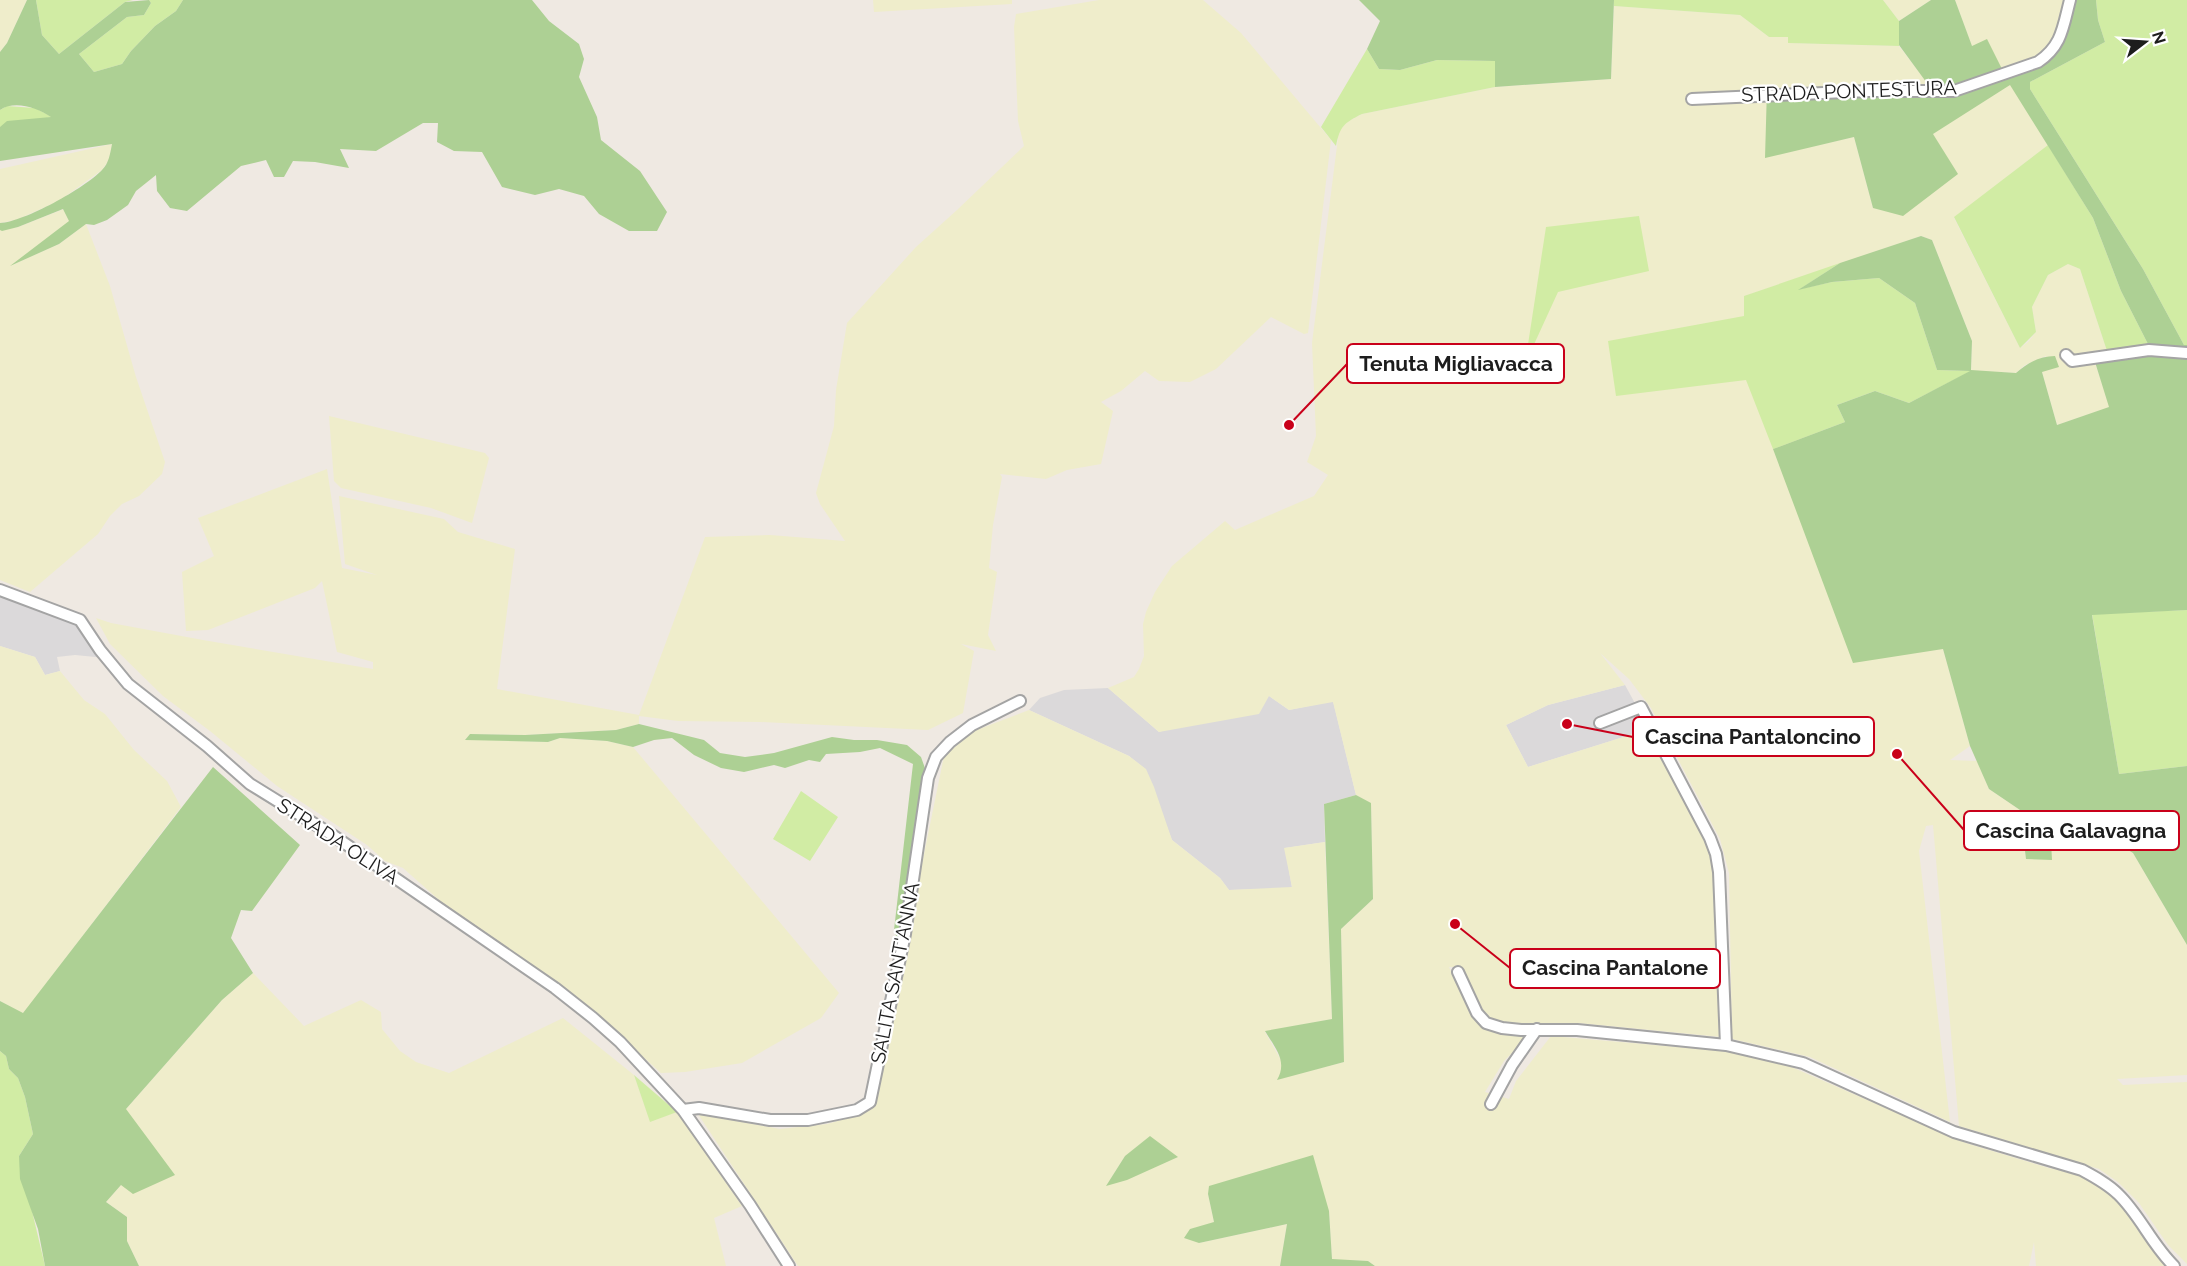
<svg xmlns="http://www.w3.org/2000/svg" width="2187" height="1266" viewBox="0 0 2187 1266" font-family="Raleway,sans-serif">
	<rect width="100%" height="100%" fill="#efe9e2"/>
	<path fill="#dbd9da" d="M0,590l80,30 26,38 -31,-3 -18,2 3,14 -15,4 -10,-18 -35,-11z
		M1625,685l24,44 -121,38 -22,-42 42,-20z
		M1108,688l51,44 110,-36 20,14 44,-9 23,94 -32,9 1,38 -40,6 7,40 -63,2 -9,-12 -48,-38 -27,-71 -16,-13 -100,-46 11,-12 24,-8z"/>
	<path fill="#efedcb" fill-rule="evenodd" d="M0,0h27l-20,43 -7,9z
		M873,0h139v4l-138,8z
		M1099,0h104l38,33 90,107 -23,193 -4,1 -33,-17 -55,52 -26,13 -31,-1 -14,-10 -24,20 -20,11 12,9 -12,53 -34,6 -21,9 -46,-5 2,3 -9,48 -4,43 8,4 -9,63 8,16 -35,-7 13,7 -11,62 -35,17 -168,-8 -82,-1 -39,-5v8l-23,6 -91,5 -55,-1 -4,5 82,3 12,-4 47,3 26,6 206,246 -18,25 -79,45 -57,9 -24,1 -50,-45 -146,-105 -62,-55 -18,-7 -18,-16 -90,-59 -67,-55 -47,-35 -53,-52 -14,-26 15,5 92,17 170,29v-7l-36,-10 -15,-71 -7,7 -107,42 -22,1 -4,-59 32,-16 -16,-38 129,-49 15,99 35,7 -32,-11 -6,-68 105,23 14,13 57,17 -18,140 142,26 66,-178 65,-2 75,6 -25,-37 -4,-11 18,-67 2,-36 11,-67 69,-76 41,-37 67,-64 -6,-25 -4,-94 2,-13z
		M1883,0h48l-32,21z
		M1955,0h116l-7,28 -22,31 -35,20 -35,-32z
		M1614,6l126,9 29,22h19l1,6 110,3 34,44 -168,67 89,-20 19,71 59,-74 78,-50 38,61 -94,73 66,130 8,-6 8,-10 -4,-25 16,-32 20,-11 12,5 27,82 -12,12 15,44 -53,18 -15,-53 4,-16 -21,9 -9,8 -45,-2 1,-30 -40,-101 -11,-4 -176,60 198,353 27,97 -20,14 27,1 12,28 31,21 6,49 24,-36 28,-3 55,33 54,92v130l-70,4 6,6 64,-3v182l-19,-19 -29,-42 -21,-21 -19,-13 -140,-43 -26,-301 -7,1 -7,25 31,271 -140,-65 -78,-18 -3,-166 -9,-34 -69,-131 -22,-29 -29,-26 25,32 -77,20 -42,20 22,42 121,-38 63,127 9,181 -143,-14h-75l-12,-4 -8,-9 -21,-43h-13l24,51 9,9 19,6 26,5 -23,23 -19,31 24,7 7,-18 35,-45 174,15 62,14 179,78 83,25 33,6 33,24 52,68h-131l-2,-24 -5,24h-654l-7,-5 -36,-1 -3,-49 -121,-17 6,28 -15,21 88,-19 -7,42h-482l-100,-152 82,15 47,-5 28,-8 17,-7 72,-353 30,-25 55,-21 100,46 17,13 8,18 18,53 48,38 9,12 63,-3 -8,-39 41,-6 7,177 -67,13 17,30 1,8 -5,9 66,-17 -3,-133 32,-30 -2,-95 -15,-9 -23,-93 -44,8 -20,-14 -10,18 -100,18 -51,-44 26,-11 5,-8 5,-13 -1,-32 3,-12 9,-20 17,-26 53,-45 10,9 79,-34 14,-21 -21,-13 9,-26 -4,-93 27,-213 8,-8 15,-8 133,-27 116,-8zM1125,1156l52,1 -70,28z
		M112,144l-3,16 -7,10 -43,31 -43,19 -16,3v-54z
		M64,209l6,12 -56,43 45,-20 27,-20 24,62 26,91 29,85 -3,12 -23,22 -17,8 -12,12 -12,18 -68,58 -30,-12v-350l18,-3z
		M329,416l156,37 4,5 -17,65 -41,-15 -90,-20 -7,-7z
		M0,646l35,11 10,18 15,-4 24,29 21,14 29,36 33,31 14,26 -158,207 -23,-13z
		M253,973l51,53 57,-26 20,12 1,17 18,22 16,11 33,11 114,-55 71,57 16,46 27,-9 65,94 -28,12 12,48h-587l-12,-25v-24l-21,-15 15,-17 5,-76 96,-109z"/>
	<path fill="#d1eca4" d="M36,0h97l-8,2 -66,52 -17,-19z
		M149,0h34l-7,11 -21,15 -24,25 -9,13 -28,8 -15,-18 48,-37 17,-2 7,-12z
		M1614,0h269l16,21v25l-111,-3v-6h-19l-29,-22 -126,-9z
		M2096,0h91v345h-3l-41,-76 -113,-180v-7l75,-40 -7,-22z
		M1367,49l12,20 21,1 37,-10 58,1v26l-133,27c-18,9 -22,12 -26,32l-15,-19z
		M7,106l28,2 17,9 -52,10v-17z
		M2048,145l45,73 28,73 28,55 -42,5 -27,-82 -12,-5 -20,11 -16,32 4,25 -16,16 -66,-131z
		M1639,216l10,55 -91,21 -33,72 21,-137z
		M1840,263l-40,26 32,-7 47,-4 36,25 22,67 34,1 -62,32 -34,-12 -38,14 8,17 -72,27 -27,-69 -130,16 -8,-55 136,-25v-20z
		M2187,610v156l-68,8 -27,-160z
		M801,791l37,26 -28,44 -37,-22z
		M0,1051l6,5 3,13 9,9 7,19 8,37 -14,22 26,110h-45z
		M634,1075l43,37 -27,10z"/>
	<path fill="#add094" d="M27,0h9l6,35 17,19 66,-52 24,-2 2,3 -7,12 -17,2 -48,37 15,18 28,-8 9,-13 24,-25 21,-15 7,-11h349l17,21 30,23 5,15 -5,18 18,40 4,23 39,31 27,41 -10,19h-28l-30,-17 -15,-18 -25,-7 -24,6 -33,-8 -20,-35 -28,-1 -17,-9 1,-19h-15l-47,28 -36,-2 9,19 -34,-6 -22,-1 -9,16h-10l-8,-17 -25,6 -54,45 -17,-3 -13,-17 -1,-16 -20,16 -8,14 -21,15 -13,5 -8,-1 -27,20 -49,22 59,-45 -6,-12 -45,18 -16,4 -2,-1v-7c24,-1 85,-35 102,-53 7,-7 8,-16 10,-26l-112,17v-34l7,-6 44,-4c-14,-9 -36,-17 -51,-7v-58l7,-9z
		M1359,0h255l-3,79 -116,8v-26l-58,-1 -37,10 -21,-1 -12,-20 13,-28z
		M1931,0h24l17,46 15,-7 20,40 35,-20 9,-11 20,-48h25l2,20 7,22 -75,40v7l113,180 41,76h3v265l-95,5 27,159 68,-8v179l-54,-92 -55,-33 -28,3 2,37 -26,-1 -6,-49 -31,-21 -19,-43 -27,-97 -90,14 -80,-214 72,-27 -8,-17 38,-14 34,12 61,-32 -33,-1 -22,-67 -36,-25 -47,4 -34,8 42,-27 81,-27 11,4 40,101 -1,29 45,3c11,-10 24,-17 39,-17l4,11 -17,5 15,53 52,-18 -14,-45 54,-16 -28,-55 -28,-73 -83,-133 -77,49 25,40 -55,42 -30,-8 -19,-71 -89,21 2,-70 165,2 -33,-45v-24z
		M639,724l65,16 16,13 25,4 29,-4 58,-16 22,3h23l30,5 14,12 5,14 -29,168 -3,-9 19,-166 -33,-16 -20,4 -34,2 -6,8 -11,-2 -24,8 -11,-3 -30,7 -23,-4 -27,-13 -22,-17 -18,2 -21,7 -26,-6 -47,-3 -12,4 -83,-2 5,-6 55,1 91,-5z
		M213,767l87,78 -48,66 -11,-1 -10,28 22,35 -31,27 -96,109 49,66 -42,19 -12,-9 -15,17 21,15v24l12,25h-94l-7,-37 -18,-50 -1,-23 14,-22 -8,-37 -7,-19 -9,-9 -3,-13 -6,-5v-50l23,12z
		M1356,795l15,8 2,96 -32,30 3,133 -67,18c11,-19 -2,-32 -12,-49l67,-12 -8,-215z
		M1150,1136l28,21 -51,23 -21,6 19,-30z
		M1313,1155l16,56 3,48 36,2 7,5h-95l7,-42 -88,19 -15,-5 6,-9 24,-7 -6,-28 1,-8z"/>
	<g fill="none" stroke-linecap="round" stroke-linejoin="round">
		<defs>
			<path id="minor" d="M1692,99l177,-8h85l84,-29c24,-16 25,-35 32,-62
				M2066,355l6,6 77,-11 38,3
				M0,590l80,30 20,30 28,34 79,62 43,38 84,52 221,152 38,30 27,24 63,68 67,95 39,61
				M1600,723l41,-16 69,131 6,16 3,18 7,173
				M1458,972l19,41 9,10 16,5 19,2h56l149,15 77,18 151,69 128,38c13,7 26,14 36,24 22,21 34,51 56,72
				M1491,1104l21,-39 25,-36
				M683,1110l16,-2 71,12h38l49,-10 13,-8 35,-168 23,-156 8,-21 14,-15 22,-17 48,-24"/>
		</defs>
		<use href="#minor" stroke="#a4a4a4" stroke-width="14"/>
		<use href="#minor" stroke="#fff" stroke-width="10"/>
	</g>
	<g text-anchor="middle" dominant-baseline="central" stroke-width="4.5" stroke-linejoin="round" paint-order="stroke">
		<g font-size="20" fill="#1d1d1d" stroke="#fff">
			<text transform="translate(1849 91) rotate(-2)">STRADA PONTESTURA</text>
			<text transform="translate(338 841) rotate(33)">STRADA OLIVA</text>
			<text transform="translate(895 973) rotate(-79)">SALITA SANT'ANNA</text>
		</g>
	</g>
	<path fill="none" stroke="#c9001a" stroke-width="2" d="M1289 425L1347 364M1567 724L1633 737M1897 754L1964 830M1455 924L1510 968"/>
	<g fill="#c9001a" stroke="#fff" stroke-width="2">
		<circle cx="1289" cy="425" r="6"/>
		<circle cx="1567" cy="724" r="6"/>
		<circle cx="1897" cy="754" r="6"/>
		<circle cx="1455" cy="924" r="6"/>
	</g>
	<g fill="#fff" stroke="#c9001a" stroke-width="2">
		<rect x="1347" y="344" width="217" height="39" rx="6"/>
		<rect x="1633" y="717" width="241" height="39" rx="6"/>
		<rect x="1964" y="811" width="215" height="39" rx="6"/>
		<rect x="1510" y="949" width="210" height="39" rx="6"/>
	</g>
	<g font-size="21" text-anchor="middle" font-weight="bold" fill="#1d1d1d">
		<text x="1456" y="371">Tenuta Migliavacca</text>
		<text x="1753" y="744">Cascina Pantaloncino</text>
		<text x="2071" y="838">Cascina Galavagna</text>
		<text x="1615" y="975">Cascina Pantalone</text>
	</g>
	<g transform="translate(2145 42) rotate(73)" stroke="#ffffff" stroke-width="4.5" paint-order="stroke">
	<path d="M0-4.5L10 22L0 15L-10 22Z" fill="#1d1d1d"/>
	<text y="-9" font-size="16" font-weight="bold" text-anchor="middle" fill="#1d1d1d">N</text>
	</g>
</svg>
